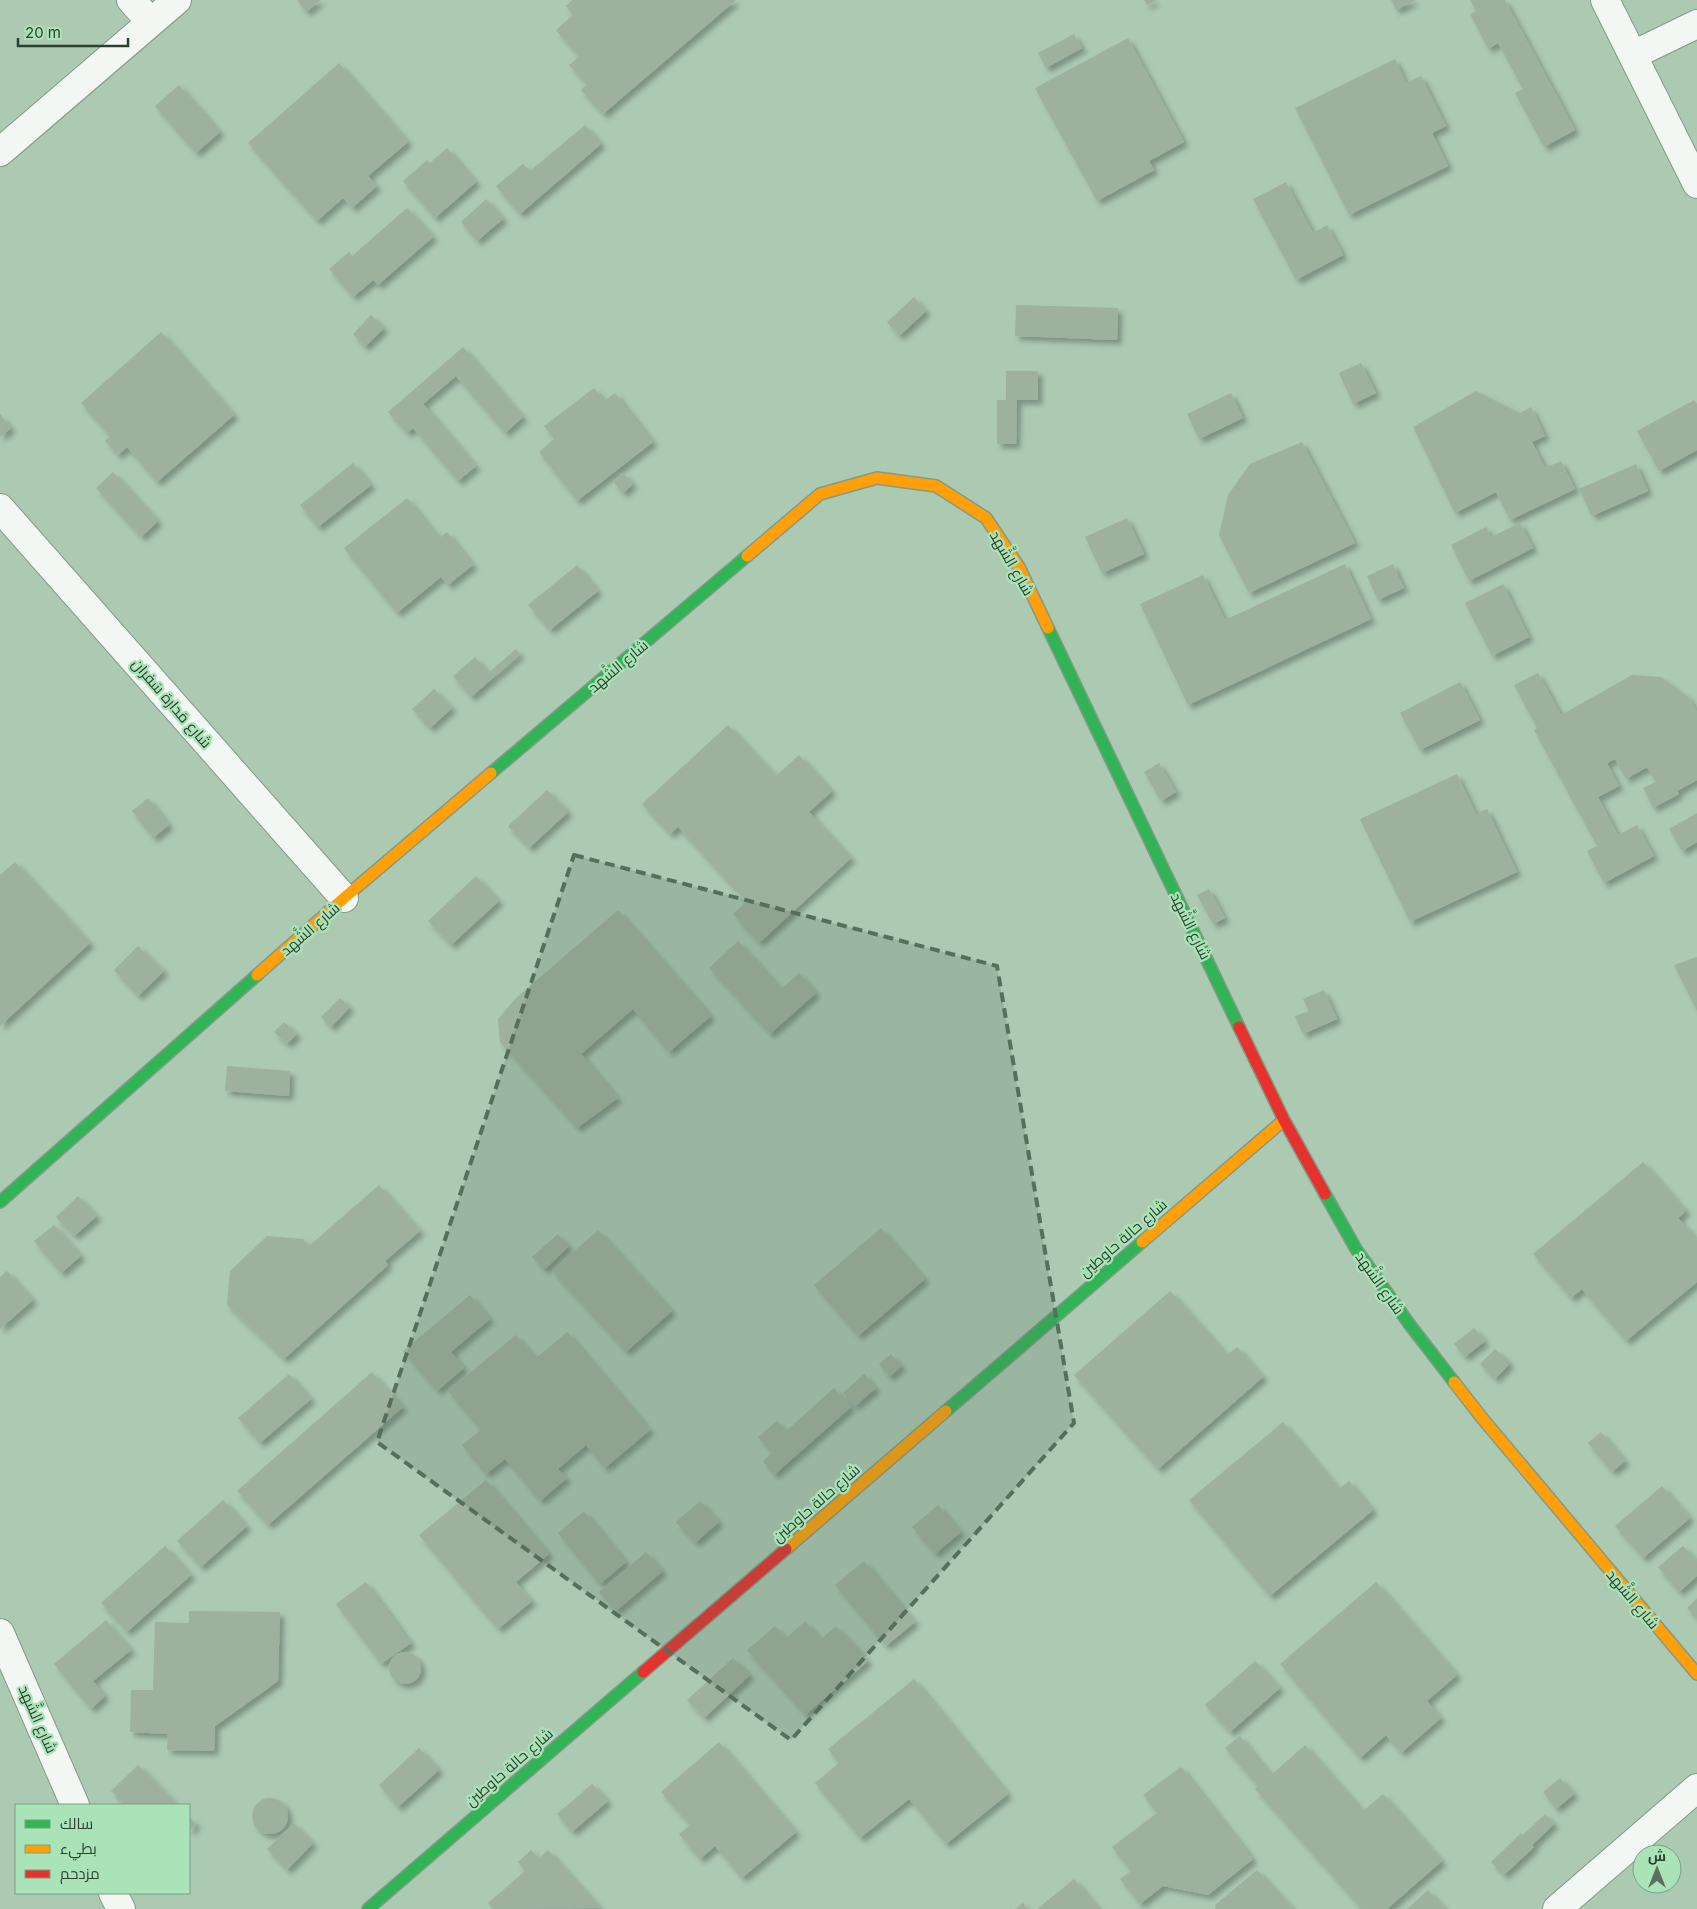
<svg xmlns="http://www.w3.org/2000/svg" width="1697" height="1909" viewBox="0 0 1697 1909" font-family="Inter,Cairo,sans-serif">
	<defs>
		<filter id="shadow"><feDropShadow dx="4.5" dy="4.5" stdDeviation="2.5" flood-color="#0004"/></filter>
	</defs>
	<rect width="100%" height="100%" fill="#acc9b2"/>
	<path fill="#9eb19d" filter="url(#shadow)" d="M297,0h24l-15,12z
		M572,0h164l-133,114 -22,-24 6,-6 -18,-19 10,-8 -23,-27 17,-15 -7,-9z
		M1144,0h13l-10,5z
		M1391,0h25l-20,10z
		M1470,0h35l70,130 -31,17 -29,-54 8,-4 -25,-46 -10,6 -18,-35 6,-3z
		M1074,34l8,14 -36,20 -8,-15z
		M1128,38l56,104 -35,19 5,9 -57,31 -62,-113z
		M1395,59l11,24 15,-7 25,50 -14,7 16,33 -99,49 -54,-107z
		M339,63l69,79 -40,34 9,10 -25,22 -9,-10 -26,23 -69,-78z
		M179,85l41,47 -24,21 -41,-47z
		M585,125l16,19 -81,70 -24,-28 27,-22 7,7z
		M447,148l29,34 -41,36 -32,-37 24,-21 3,3z
		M1286,182l27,51 14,-8 16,30 -47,25 -43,-81z
		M486,199l17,20 -26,22 -16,-19z
		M407,208l26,29 -55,48 -5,-5 -20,17 -24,-28 20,-17 3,4z
		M914,297l12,14 -27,25 -12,-14z
		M1016,305l102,3 -1,32 -102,-4z
		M371,315l13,13 -19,19 -12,-13z
		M161,332l73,83 -77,67 -30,-35 -9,8 -13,-14 5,-5 -29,-33z
		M463,347l60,70 -18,16 -49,-57 -33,28 53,62 -18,15 -45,-53 -6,5 -19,-21z
		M1361,363l15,30 -23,11 -14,-31z
		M1006,371h32v29h-21l-1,44h-19v-44h9z
		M594,388l10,13 11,-8 38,49 -76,59 -38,-49 15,-13 -10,-13z
		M1476,391l44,22 11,-6 14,29 -13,6 13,26 16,-7 14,28 -65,31 -14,-28 -41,21 -42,-86z
		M1231,393l12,25 -44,21 -12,-25z
		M1694,400l3,4v46l-38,21 -22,-40z
		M0,414l11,14 -11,9z
		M1302,442l53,101 -106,50 -30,-58 9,-40 22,-31z
		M353,463l18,22 -53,42 -18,-22z
		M1636,464l12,27 -56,25 -13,-27z
		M113,472l45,49 -17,16 -45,-49z
		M623,473l10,11 -10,9 -10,-11z
		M407,498l32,40 8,-6 26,33 -25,20 -7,-8 -44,36 -53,-65z
		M1127,518l17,36 -42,19 -17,-36z
		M1520,523l13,25 -64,33 -18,-36 35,-18 5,10z
		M1345,564l26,55 -183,86 -48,-101 63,-29 22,45z
		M1393,564l11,24 -26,12 -11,-24z
		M577,565l21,26 -48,39 -22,-25z
		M1503,584l26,53 -37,19 -27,-53z
		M516,649l4,5 -49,43 -18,-21 22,-19 13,16z
		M1538,673l23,42 71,-40 29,2 28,21 8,14v68l-20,11 2,3 -26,14 -10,-20 13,-6 -9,-15 -21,12 -11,-20 -8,4 12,23 -21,11 20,38 19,-10 17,31 -50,27 -17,-32 10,-5 -63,-116 3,-2 -23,-43z
		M1460,682l20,38 -60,30 -20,-37z
		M434,689l18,19 -22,20 -18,-19z
		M728,725l48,51 23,-21 33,36 -23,21 42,46 -92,85 -26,-29 13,-12 -68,-75 -8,7 -28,-30z
		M1159,763l17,29 -15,9 -17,-29z
		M1457,774l19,40 11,-5 30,63 -107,50 -50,-103z
		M547,790l21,22 -39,36 -21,-22z
		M148,798l21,27 -16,13 -21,-27z
		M1697,813v29l-15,9 -13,-22z
		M15,862l75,81 -90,83v-151z
		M476,876l23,25 -48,44 -23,-24z
		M1209,889l16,29 -12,6 -16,-29z
		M618,910l93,106 -42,36 -36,-43 -52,45 37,44 -41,30 -77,-86 -2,-23 18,-21z
		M738,941l43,48 18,-16 17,20 -46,41 -61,-66z
		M138,946l26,25 -26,25 -24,-26z
		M1697,957v54l-23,-46z
		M1324,990l13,29 -34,15 -8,-18 14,-5 -6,-12z
		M340,998l10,9 -19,20 -10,-10z
		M284,1022l13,12 -10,10 -13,-12z
		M227,1066l63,5 -1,25 -64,-5z
		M1643,1162l43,49 -8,7 19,22v42l-71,59 -44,-52 -11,9 -38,-44z
		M379,1185l41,46 -35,30 3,4 -104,94 -57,-54 3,-34 37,-35 36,3 6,7z
		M78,1196l19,20 -23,20 -18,-19z
		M54,1225l27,31 -20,17 -27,-32z
		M881,1228l44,51 -67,57 -44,-51z
		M598,1230l74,81 -46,41 -74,-81z
		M558,1234l11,12 -25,24 -12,-13z
		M7,1271l26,29 -33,29v-52z
		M1170,1291l57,64 10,-8 26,30 -105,92 -84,-94z
		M470,1295l20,24 -39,33 13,16 -27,23 -34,-40z
		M1474,1328l11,13 -20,16 -11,-13z
		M567,1332l83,98 -45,38 -19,-23 -28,24 9,9 -27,23 -35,-42 -19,15 -24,-29 19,-15 -33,-39 68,-56 20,23z
		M1495,1349l15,14 -15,16 -15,-15z
		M891,1354l11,12 -13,11 -10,-13z
		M372,1372l31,35 -135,118 -31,-34z
		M289,1374l22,25 -51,44 -22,-25z
		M864,1374l12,14 -21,18 -12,-13z
		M834,1388l17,19 -77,68 -11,-14 9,-8 -14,-16 19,-16 9,10z
		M1283,1422l56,67 10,-8 24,29 -103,86 -81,-96z
		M1601,1432l24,29 -13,11 -24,-29z
		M486,1480l63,74 -33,28 16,19 -34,28 -79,-94z
		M1662,1486l28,32 -47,40 -28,-32z
		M223,1500l24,26 -46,41 -24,-26z
		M700,1501l19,21 -24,21 -19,-21z
		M938,1505l23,27 -26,22 -23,-27z
		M584,1511l42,51 -26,22 -42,-51z
		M165,1546l26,29 -64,57 -26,-29z
		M1683,1546l14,16v14l-18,16 -21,-25z
		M646,1552l17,19 -47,40 -17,-19z
		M864,1561l51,61 -29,24 -51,-61z
		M366,1582l45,61 -30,21 -45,-60z
		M1376,1582l81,93 -30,26 14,17 -40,35 -15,-18 -26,23 -80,-94z
		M1697,1598v20l-10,-10z
		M189,1611l91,1 -2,69 -63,45 -1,25 -47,-1 1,-16 -38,-2 1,-42h22l2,-68 34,1z
		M106,1620l25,30 -38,31 12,15 -14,13 -37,-45z
		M805,1621l16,18 15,-13 32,35 -63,54 -58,-65 28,-24 11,12z
		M389 1668a16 16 0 1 1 32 0a16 16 0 1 1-32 0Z
		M733,1658l17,17 -46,43 -17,-18z
		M1255,1661l25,27 -50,44 -25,-27z
		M914,1679l94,115 -62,50 -37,-45 -49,39 -45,-55 24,-20 -11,-14z
		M1240,1736l31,39 34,-30 58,66 20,-17 59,67 -55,48h-25l-107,-120 3,-3 -33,-38z
		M719,1742l77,90 -54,46 -27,-32 -15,13 -21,-25 11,-9 -29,-33z
		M419,1748l20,22 -41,37 -19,-22z
		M138,1765l12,12 27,28h-51l-15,-14z
		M1181,1767l72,92 -45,36 -45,-9 -23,18 -20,-25 11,-8 -19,-24 45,-34 -14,-18z
		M1560,1778l14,16 -18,15 -13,-17z
		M592,1784l16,17 -36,31 -15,-18z
		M252 1816a18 18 0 1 1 36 0a18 18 0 1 1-36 0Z
		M1545,1814l9,10 -22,21 2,2 -30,28 -13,-13 30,-29 2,2z
		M189,1817l7,7 -7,8z
		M294,1823l19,20 -26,27 -20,-21z
		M531,1850l8,8 9,-8 52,58 -107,1 -5,-6 37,-32 -7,-9z
		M1257,1870l36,39h-78l1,-5z
		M1074,1879l25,30h-62z
		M1428,1890l17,19h-38z
		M1023,1903l5,6h-13z"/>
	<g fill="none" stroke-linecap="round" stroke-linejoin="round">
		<defs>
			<path id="street" d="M131,0l20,22
				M1605,0l92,184
				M1633,55l64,-31
				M0,152l177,-152
				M0,508l344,390
				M0,1633l75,172
				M113,1893l8,16
				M1557,1909l140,-121"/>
			<path id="fast" d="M1048,628l191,399
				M491,773l256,-217
				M1325,1194l31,55 54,76 44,57
				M0,1202l257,-227
				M946,1411l196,-169
				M368,1909l275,-237"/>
			<path id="slow" d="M747,556l73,-62 57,-16 59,8 50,32 33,49 29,61
				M257,975l87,-77 147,-125
				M1142,1242l142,-122
				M1454,1382l28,36 215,256
				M786,1549l160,-138"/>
			<path id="jam" d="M1239,1027l45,93 41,74
				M643,1672l143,-123"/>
		</defs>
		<use href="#street" stroke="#839a88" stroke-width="30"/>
		<use href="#fast" stroke="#839a88" stroke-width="14"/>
		<use href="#slow" stroke="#839a88" stroke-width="14"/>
		<use href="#jam" stroke="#839a88" stroke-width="14"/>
		<use href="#street" stroke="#f3f7f3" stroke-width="28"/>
		<use href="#fast" stroke="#30b455" stroke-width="11"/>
		<use href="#slow" stroke="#ff9f0a" stroke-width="11"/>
		<use href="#jam" stroke="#e5322d" stroke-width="11"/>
	</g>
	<path fill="#566f5c" fill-opacity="0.2" stroke="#566f5c" stroke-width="4" stroke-dasharray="10 6" stroke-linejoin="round" d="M574,855l423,111 77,457 -283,317 -414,-298z"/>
	<g text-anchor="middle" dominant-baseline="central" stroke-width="4.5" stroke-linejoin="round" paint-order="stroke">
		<g font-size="15" fill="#2a4130" stroke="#abe3b8">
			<text transform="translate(1012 563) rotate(60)">شارع الشَّهد</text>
			<text transform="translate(618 666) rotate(-40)">شارع الشَّهد</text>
			<text transform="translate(172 703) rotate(49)">شارع مَدارة سَفران</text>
			<text transform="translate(1191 926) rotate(64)">شارع الشَّهد</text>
			<text transform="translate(310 929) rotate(-41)">شارع الشَّهد</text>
			<text transform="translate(1123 1238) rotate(-41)">شارع حالة حاوطين</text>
			<text transform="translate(1380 1283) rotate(55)">شارع الشَّهد</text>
			<text transform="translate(816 1503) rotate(-41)">شارع حالة حاوطين</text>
			<text transform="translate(1633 1599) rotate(50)">شارع الشَّهد</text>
			<text transform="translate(38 1719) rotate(66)">شارع الشَّهد</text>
			<text transform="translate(509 1767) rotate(-41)">شارع حالة حاوطين</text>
		</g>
	</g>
	<rect x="15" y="1804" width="175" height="90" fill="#abe3b8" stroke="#77a282"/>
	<rect x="25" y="1820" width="25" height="8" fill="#30b455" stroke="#77a282"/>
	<text x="60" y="1829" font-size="15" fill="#2a4130">سالك</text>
	<rect x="25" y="1845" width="25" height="8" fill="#ff9f0a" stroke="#77a282"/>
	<text x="60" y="1854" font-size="15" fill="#2a4130">بطيء</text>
	<rect x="25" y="1870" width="25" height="8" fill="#e5322d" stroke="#77a282"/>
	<text x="60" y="1879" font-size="15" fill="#2a4130">مزدحم</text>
	<g transform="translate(1657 1869)"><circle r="24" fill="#abe3b8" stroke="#77a282"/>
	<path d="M0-4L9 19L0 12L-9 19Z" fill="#58715e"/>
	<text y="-8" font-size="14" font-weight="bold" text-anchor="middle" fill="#2a4130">ش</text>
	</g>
	<path d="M18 38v8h110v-8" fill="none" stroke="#2a4130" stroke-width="2.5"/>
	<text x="25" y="38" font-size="15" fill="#2a4130" stroke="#abe3b8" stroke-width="4" paint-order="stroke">20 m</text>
</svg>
